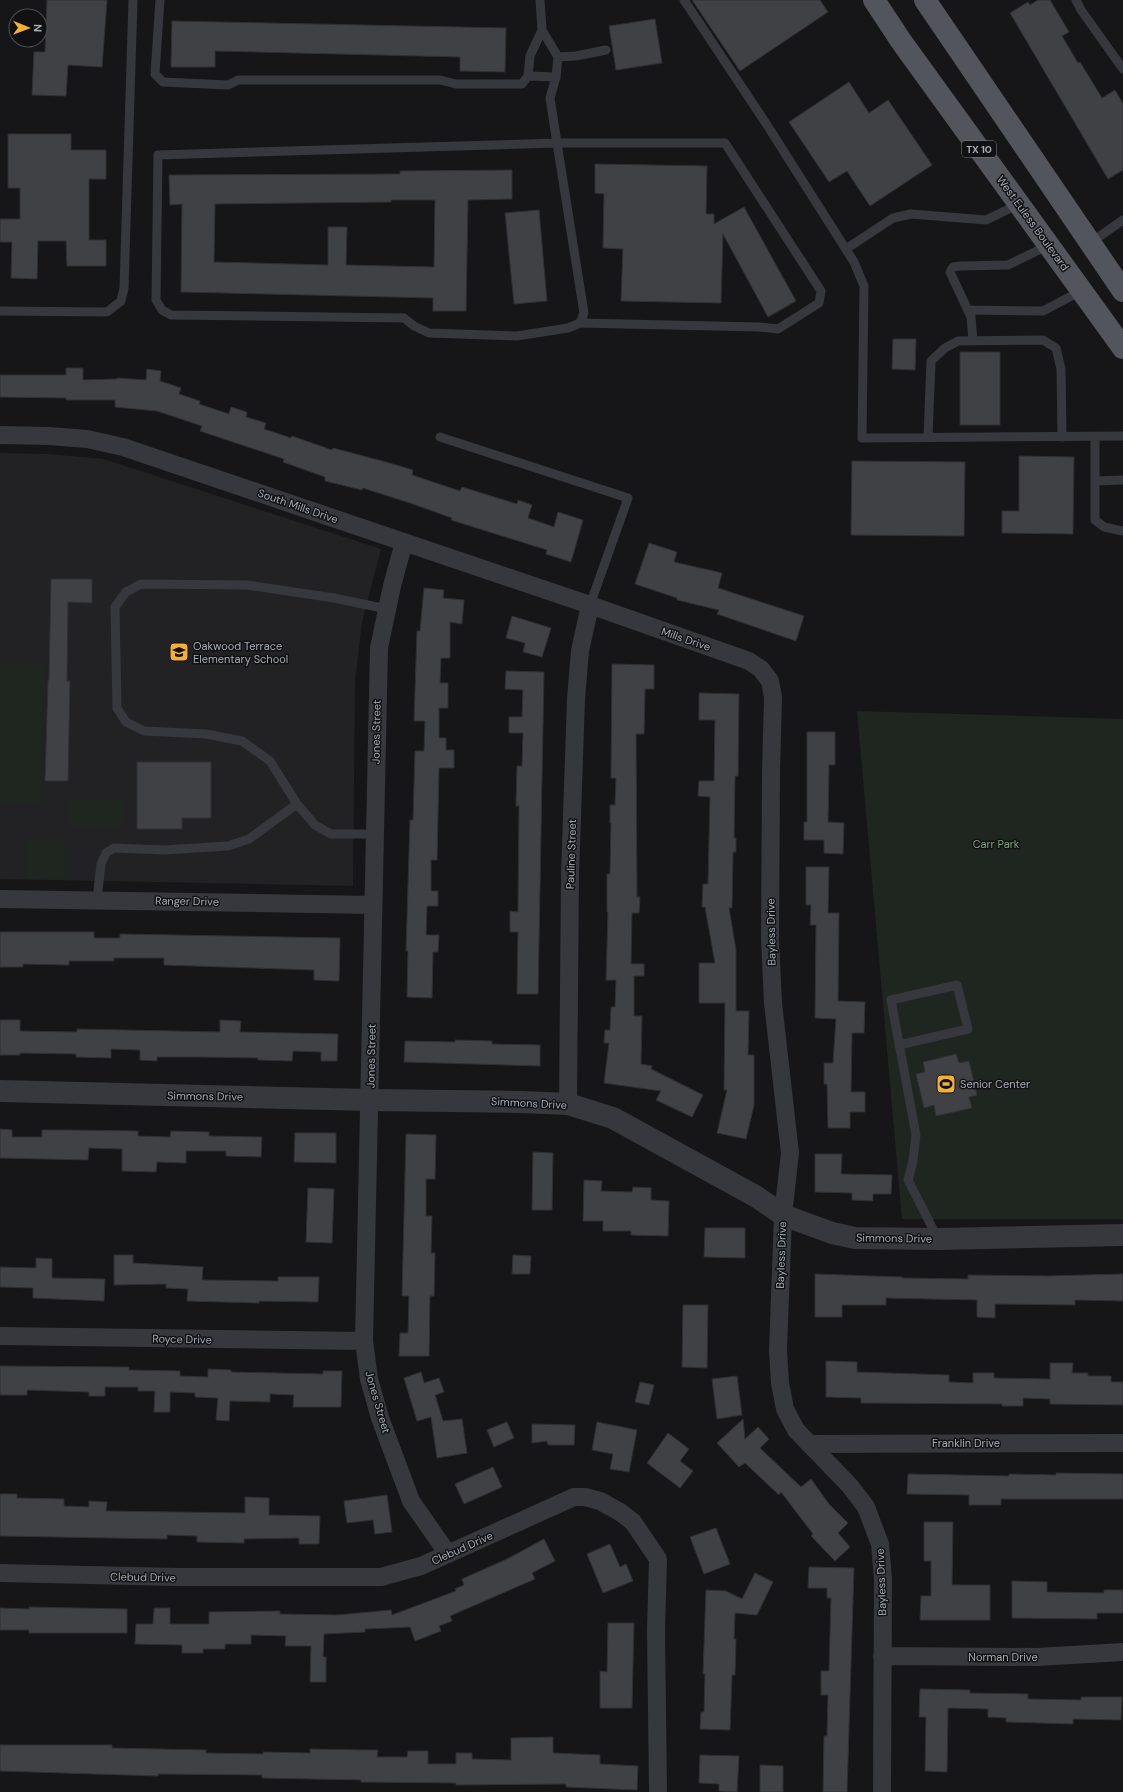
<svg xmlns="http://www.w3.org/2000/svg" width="1123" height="1792" viewBox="0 0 1123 1792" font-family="'DM Sans',sans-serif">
	<rect width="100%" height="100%" fill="#161618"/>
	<path fill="#222225" d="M0,453l48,1 56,5 277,90 -19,73 -7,60 -2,204 -353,-7z"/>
	<path fill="#1e261f" d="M0,662l45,1 -4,140 -41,-1z
		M857,711l266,8v500h-221z
		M69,799h55v27h-55z
		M26,839l40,1 -1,39 -40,-1z"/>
	<path fill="#404145" stroke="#303034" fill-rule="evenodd" d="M47,0h60l-5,67 -34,-2 -2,31 -34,-1 2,-43h11z
		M692,0h128l8,12 -88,59z
		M1038,0h12l19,32 -7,4 16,27 2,-1 22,36 13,-8 8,14v66l-15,9 -98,-166 18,-11 2,3z
		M655,19l7,44 -46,7 -7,-44z
		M172,21l334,7 -1,44 -45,-1v-14l-245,-6v16h-44z
		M849,82l20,31 19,-13 44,65 -62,41 -23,-35 -18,11 -40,-60z
		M8,134h63v16h35v29h-17v61h17v26h-39l-1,-25h-28l-1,38 -26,-1 1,-36h-12v-23h20v-31h-12z
		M595,164l112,2 -1,48h8v10l30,-17 52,94 -28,16 -45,-83 -2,69 -100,-2 2,-52 -20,-1 1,-54 -9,-1z
		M512,170v29l-44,1 -2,111h-33v-13l-252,-6 1,-88 -12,1 -1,-30 231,-1v-3zM391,200h44l-1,67 -88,-2 1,-38h-19v38l-114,-3 1,-58 176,-2z
		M539,210l8,91 -33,3 -9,-91z
		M893,339h23l-1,31 -23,-1z
		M960,352h40v73h-40z
		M66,368h17v12l34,-1v-1l29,2 1,-11 14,2 -1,10 21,7 -2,6 21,7 -1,3 30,10 2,-7 16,5 -1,5 20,6 -2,6 27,9 1,-2 40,14 1,-2 53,14 27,8 -1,5 48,16 2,-4 55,17 1,-4 14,5 -4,13 26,9 4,-15 25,8 -12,42 -25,-8 1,-4 -96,-30 1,-2 -42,-15 -47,-15 -1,2 -37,-9v-4l-42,-15 1,-3 -84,-28 2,-5 -45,-15 -42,-4v-7h-49v-2l-66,-1v-22h66z
		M1019,456l55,1 -1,77 -71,-1v-22h17z
		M852,461l113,1 -1,74 -113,-1z
		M649,543l28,9 -3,10 48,11 -4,15 86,28 -8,25 -79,-27 2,-4 -42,-10v-2l-42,-14z
		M51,579h41v24l-24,-1 -1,79h3l-2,100h-23l3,-101h1z
		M424,588l20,2 -1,8 21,2 -2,24 -12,-2v36h-9l-1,25h8v25h-9v30h7v12h8v18h-15l-2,92h-6v31h7v15h-11l-1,29h13l-1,17h-5l-1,46 -25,-1 1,-46h-2l4,-131h3l2,-69h9l1,-30h-11l3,-90h3z
		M512,616l39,12 -9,29 -19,-5 2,-9 -19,-5z
		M612,664l42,1v24h-9l-1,45h-8l1,163h3l-1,16h-7l-1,51h13v12h-10v40h8l-1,48 11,2 -1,3 52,26 -11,22 -36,-17 5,-9 -57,-8 5,-40h-5l1,-13h5l1,-23h4l1,-27h-10l2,-68h-1v-38h3l1,-51h-1v-18h5l1,-27h-5z
		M506,671l38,1 -6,322h-21l1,-62h-8v-21l8,1 1,-106h-3l1,-40h5l1,-33h-14v-16h13l1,-27 -18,-1z
		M699,693l40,1 -1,82h-3l-1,62h2v14h-3l-1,56h-3l7,42v61h13l-1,44h6v50l-8,34 -29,-6 10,-43h-3l1,-87h-26v-40h16l-10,-56h-3l1,-23h5l2,-87 -12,-1 1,-15h15l1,-61h-16z
		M807,732h28v33h-6l-1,57 16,1 -1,31 -19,-1v-13h-20v-18h3z
		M137,762h74v56h-29v11h-45z
		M806,867h23l-1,46h11l-1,88 27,1 -1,31h-12l-1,59h14v20h-15v16h-22l-1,-44h-3v-21h9l3,-44 -21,-1 1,-93h-6l1,-20h-5z
		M0,932h94v6h26v-4l220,4 -1,43 -25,-1v-10l-150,-5v-7h-50v3h-45v4l-46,-1v3h-23z
		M0,1020h20v11l57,1v-3l143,3v-12l21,1 -1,11 98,2 -1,27h-16v-9l-28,-1 -1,10 -34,-1v-2l-56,-1h-45v4l-17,-1v-10l-29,-1v9l-35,-1v-3l-56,-1v2h-20z
		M455,1040l37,1v3l48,1v21l-136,-4 1,-21 50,1z
		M956,1054l3,9 10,-2 8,34 -8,2 3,11 -36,8 -2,-11 -10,3 -8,-34 9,-2 -2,-10z
		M0,1129l12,1v7h30v-7h26l70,1v5l32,1 1,-6 38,1v4l53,1 -1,20 -35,-1v-5h-40v12l-29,-1 -1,10 -34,-1v-22l-33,-1 -1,12 -88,-2z
		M295,1133h41v30l-42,-1z
		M406,1134l30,1 -1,44h-9v37h6l-1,37h4l-1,43h-4l-1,60h-30l1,-23h8l1,-37h-7z
		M533,1152l20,1 -1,57h-20z
		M815,1154h27l-1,20 51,1 -1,19h-18v7l-21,-1v-7l-37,-1z
		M584,1180l18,1 -1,10 31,1 1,-5 18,1v12l18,1 -1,35 -37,-1v-4h-28v-10h-20z
		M308,1188l26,1 -2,54 -26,-1z
		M705,1228h40v30l-41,-1z
		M114,1255h19v8l70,4 -1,13 76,1v-4h41l-1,25 -59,-1v2l-72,-2 1,-12 -22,-1v-4l-52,1z
		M513,1255l18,1 -1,18h-18z
		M36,1258l16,1v19l53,1 -1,22 -71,-3v-10l-33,-1v-20l36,1z
		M815,1274l87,3v1l66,1v-4l80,1 75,-2v27l-48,-1v5l-80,-1v14l-18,-1v-17l-91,-2v7h-44v12h-27z
		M683,1305h25l-1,63 -25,-1z
		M826,1361l31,1v10l92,3v7l24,1v-10h21v5l56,1v-16h23l-1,10h16v3h23v6h12v23l-73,-1v-5l-27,-1v8h-21v-2l-141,-1v-5l-35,-1z
		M0,1366l129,1v3l51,1v5l28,1v-8l23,1v2l92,2v-3h19l-1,36h-48l1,-12 -24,-1v8l-40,-1 -1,20 -13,-1 2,-22 -23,-1v-4l-25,-1v20h-16l1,-21h-17v-4h-33v9h-16v-4l-62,-2v5h-27z
		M421,1372l3,11 15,-5 5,14 -9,3 8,26 19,-2 5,34 -30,5 -6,-41 -14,4 -13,-43z
		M737,1376l5,39 -25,4 -5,-40z
		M640,1382l14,3 -5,20 -14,-3z
		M743,1419l2,20 13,-12 11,12 -9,9 41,39 10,-8 18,25 19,19 -10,10 12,14 -15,14 -24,-25 2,-2 -32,-42 -2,3 -34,-32 -6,4 -22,-24z
		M507,1422l7,16 -20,9 -7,-17z
		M597,1422l40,8 -8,42 -19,-3 3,-15 -21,-4z
		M532,1424l43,1 -1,20h-26l-1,-4 -15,2z
		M668,1433l21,16 -9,12 13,10 -13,17 -33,-25z
		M493,1467l9,20 -38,17 -9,-20z
		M1056,1473l67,1v25h-122v6h-32v-10l-62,-1 1,-20 101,2v-2l47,1z
		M0,1494h17v4l47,1v7l25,1v-6l18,1 -1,9 139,2v-16l24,1v17l51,1 -1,28h-20v-6l-55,1v4l-47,-1v-6l-30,-1v4l-167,-3z
		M387,1495l5,37 -17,2 -2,-14 -26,3 -3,-22z
		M924,1522h29l-1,63h38v35h-70l1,-24h10v-35h-7z
		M716,1528l14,36 -26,10 -14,-37z
		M544,1539l11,22 -23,12 3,6 -85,37 2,5 -13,5 2,5 -26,10 -5,-14 -45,2v3l-41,2 -1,23h3v25h-16l1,-36h-26l1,-10 -35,-1v9h-26v5h-22v4h-21v-8l-47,-1 1,-20h17l1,-16h16v16h39v-12l71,-1v3l58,1 53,-5 1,5 64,-24 -1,-2 9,-4 -2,-6 45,-20z
		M610,1544l10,23 6,-3 7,17 -30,12 -16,-39z
		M809,1567l45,1 -7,224h-24l1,-56h3l1,-41h-7v-24h8l2,-73h-4v-10h-19z
		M755,1573l18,9 -16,33 -22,-2 -1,26h2l-1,36h-3l-2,55 -30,-1 1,-17h3l1,-38h-2l3,-84 20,1 16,8z
		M1012,1581l35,1v10l57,1v-3h19v23h-26v6l-85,-1z
		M29,1607l98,2v24h-98v-3h-29v-22l29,1z
		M608,1623h26l-2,85h-32v-37l7,1z
		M920,1689l50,1v3l58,1v5l53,1v-3h41l-1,23 -48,-1v5l-67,-2v-4l-18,-1v-8l-40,-1 -1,64 -22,-1 1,-54h-7z
		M553,1737v16l47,2v9l38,2 -1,24 -71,-3v-3l-110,1v-2l-95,-1v-2l-99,-2v-3l-104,-1v2l-158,-5v-26h112v3l94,2v3l57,1v-2l47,1v-4l52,1h16l-1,7h30l1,-6h20v13h28v-11h16v6l39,1v-22z
		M700,1755l39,1 -2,36 -18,-1v-7l-20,-1z
		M760,1765l23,1v26h-23z"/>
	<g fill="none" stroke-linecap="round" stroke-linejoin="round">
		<path stroke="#37383d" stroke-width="9" d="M160,0l-5,74 8,8 65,3 10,-5h202l16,4h66l6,-8 2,-20 12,-26
			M540,0l2,30 16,27 -2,20 -6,21 7,45 27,170 -4,10 -12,5 -51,8 -88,-3 -15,-7 -10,-8 -233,-3 -9,-5 -6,-10 2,-145 399,-12h168l96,148 -2,12 -41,26 -19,-2 -179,-4
			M684,0l83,125 87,137 10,24 -2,152 261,-2
			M1076,0l5,10 42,59
			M558,57l18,-1 30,-6
			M528,76l28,1
			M1090,243l33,-23
			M846,249l47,-31 18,-4 75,6 33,-16
			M968,310l75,1 38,-20
			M0,311l107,1 14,-11 3,-13 9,-288
			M973,341l-2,-24 -21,-45 3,-5 7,-1 48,-1 41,-20
			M440,437l188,61 -38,107
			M928,437l3,-76 14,-13 13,-7 85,-1 13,8 5,21 1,68
			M1095,437v83l9,7 19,4
			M1095,481l28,-1
			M374,834h-43l-16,-9 -18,-21 -27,-43 -28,-20 -36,-7 -62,-3 -18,-9 -9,-14 -2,-101 11,-15 15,-8 106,1 87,13 53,11
			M97,899l4,-35 5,-11 8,-5 49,2 65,-4 21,-7 48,-35
			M899,1045l69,-16 -11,-44 -66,15 25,135 -3,26 -5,19 30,59"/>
		<path stroke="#37383d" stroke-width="18" d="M0,435l49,1 38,3 36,8 467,158 159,56 12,8 9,12 3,16 -2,75 -1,168 3,63 17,150 -7,62 -5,135 2,33 5,26 11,21 54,56 16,21 14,37 3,35 -1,213
			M404,542l-12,44 -13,62 -15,693 5,38 11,39 31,83 37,53
			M0,899l373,6
			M568,1104l2,-230 6,-175 4,-48 10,-46
			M0,1336l364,5
			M809,1444l314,-1
			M0,1573l177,4h204l40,-11 153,-69h11l15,4 20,11 13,10 25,37 -2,71 2,162
			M882,1656l155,1 86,-5"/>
		<path stroke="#37383d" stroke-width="22" d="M0,1091l370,9 152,2 46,2 45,14 144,79 26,18 49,18 23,5 83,1 185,-4"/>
		<path stroke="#53555c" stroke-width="22" d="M874,0l27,41 222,307
			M925,0l198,291"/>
	</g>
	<defs>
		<symbol id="school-square" viewBox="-11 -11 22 22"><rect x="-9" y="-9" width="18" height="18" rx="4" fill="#f2b134" stroke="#111113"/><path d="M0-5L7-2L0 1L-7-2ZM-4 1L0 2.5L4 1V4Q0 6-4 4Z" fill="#111"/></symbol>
		<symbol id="stadium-square" viewBox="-11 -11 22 22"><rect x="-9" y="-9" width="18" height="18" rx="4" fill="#f2b134" stroke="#111113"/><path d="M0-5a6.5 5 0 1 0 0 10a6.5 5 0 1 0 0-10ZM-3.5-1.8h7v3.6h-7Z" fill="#111"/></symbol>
	</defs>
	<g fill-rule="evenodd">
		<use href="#school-square" x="168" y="641" width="22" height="22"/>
		<use href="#stadium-square" x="935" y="1073" width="22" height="22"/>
	</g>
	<g text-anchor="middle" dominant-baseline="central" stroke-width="3" stroke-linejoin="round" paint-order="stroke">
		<rect fill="#111113" stroke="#7b7e86" stroke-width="1" x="962" y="141" width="34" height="16" rx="3"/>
		<g font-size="10" font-weight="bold" fill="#a8adb8">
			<text x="979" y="149">TX 10</text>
		</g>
		<g font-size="11" fill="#a8adb8" stroke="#111113">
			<text transform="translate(1033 223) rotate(54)">West Euless Boulevard</text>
			<text transform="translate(298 506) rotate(19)">South Mills Drive</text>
			<text transform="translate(686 639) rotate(19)">Mills Drive</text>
			<text transform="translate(376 732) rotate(-89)">Jones Street</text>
			<text transform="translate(571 854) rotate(-88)">Pauline Street</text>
			<text transform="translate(187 901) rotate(1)">Ranger Drive</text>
			<text transform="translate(771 932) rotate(-91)">Bayless Drive</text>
			<text transform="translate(371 1056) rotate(-89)">Jones Street</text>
			<text transform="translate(205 1096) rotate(1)">Simmons Drive</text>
			<text transform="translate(529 1103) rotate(3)">Simmons Drive</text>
			<text transform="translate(894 1238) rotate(1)">Simmons Drive</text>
			<text transform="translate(781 1255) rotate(-88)">Bayless Drive</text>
			<text transform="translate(182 1339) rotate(1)">Royce Drive</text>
			<text transform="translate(378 1402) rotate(74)">Jones Street</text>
			<text x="966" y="1443">Franklin Drive</text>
			<text transform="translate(462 1548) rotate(-24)">Clebud Drive</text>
			<text transform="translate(143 1577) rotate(1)">Clebud Drive</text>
			<text transform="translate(881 1582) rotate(-92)">Bayless Drive</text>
			<text x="1003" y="1657">Norman Drive</text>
		</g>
		<g font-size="11" fill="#a8adb8" stroke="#111113" text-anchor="start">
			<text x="193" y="646">Oakwood Terrace<tspan x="193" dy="13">Elementary School</tspan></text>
			<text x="960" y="1084">Senior Center</text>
		</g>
		<g font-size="11" fill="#7fa381" stroke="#111113">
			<text x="996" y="844">Carr Park</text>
		</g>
	</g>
	<g transform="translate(28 28) rotate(91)"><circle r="19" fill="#111113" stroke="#4d4f55"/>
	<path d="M0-3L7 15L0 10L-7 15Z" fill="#f2b134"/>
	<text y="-6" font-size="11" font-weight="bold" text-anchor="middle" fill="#a8adb8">N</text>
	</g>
</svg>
